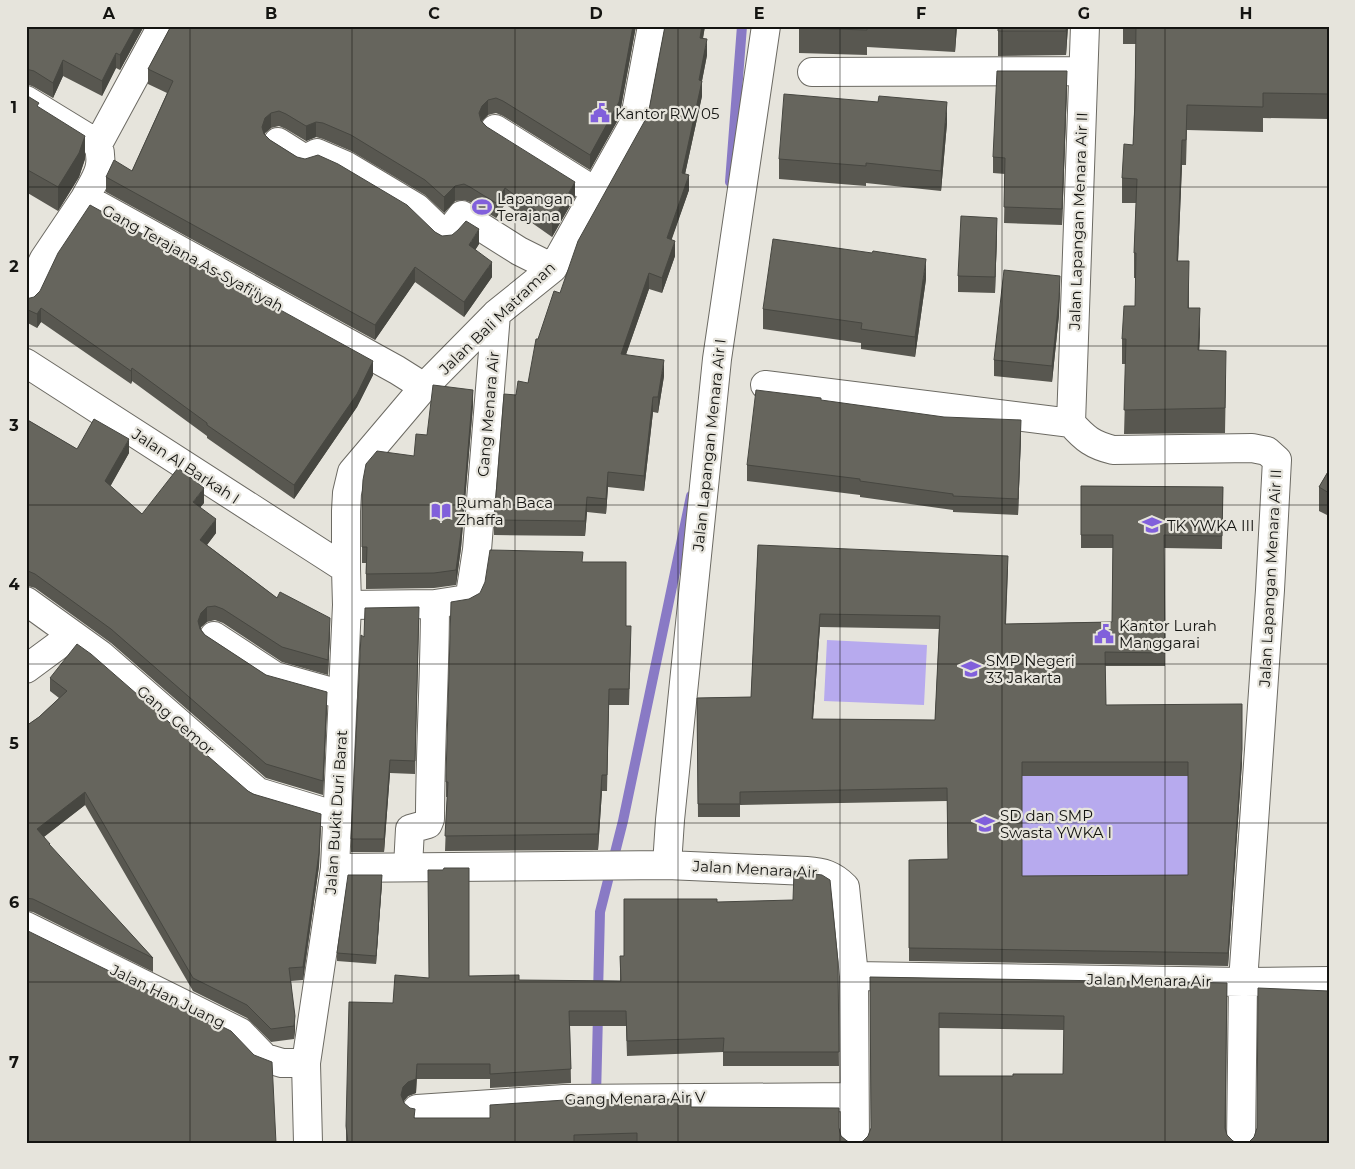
<svg xmlns="http://www.w3.org/2000/svg" width="1355" height="1169" viewBox="0 0 1355 1169" font-family="Montserrat,sans-serif">
	<rect width="100%" height="100%" fill="#e6e4dc"/>
	<path fill="#b7aaee" d="M827,640l100,5 -3,60 -100,-4z
		M1022,776h166v112l-166,1z"/>
	<g fill="none" stroke-linecap="round" stroke-linejoin="round">
		<path stroke="#897ac5" stroke-width="10" d="M730,182l12,-156
			M598,994l2,-82 23,-91 68,-325
			M596,1097l2,-83"/>
		<defs>
			<path id="street" d="M1085,26l-14,397c14,16 22,22 42,27l139,-2 15,3 10,9 -7,130 -27,392 -2,161
				M812,72l271,-1
				M26,100l72,44c7,24 -2,33 -13,54l312,172 27,17
				M495,129l101,63
				M278,142l27,17 12,-6 28,12 72,43 29,28 16,-21 57,36 34,17
				M98,144l64,-118
				M26,297l18,-38 41,-61
				M765,385l306,38
				M346,569v-58l1,-18 5,-21 72,-85 72,-73 57,-46 81,-145 18,-97
				M26,601l75,54 157,137 79,24
				M347,605l88,-1 32,-5 3,-4 7,-45 19,-236
				M214,636l61,40 68,19
				M26,669l46,-34
				M667,865l3,-45 47,-461 49,-333
				M408,867l2,-38 18,-5 2,-5c0,-72 5,-144 5,-215
				M335,868l332,-3 140,6c16,1 26,4 38,16l9,89 389,6 86,-1
				M26,926l214,106 25,26 17,5h24
				M854,976l1,167
				M417,1109l147,-10 290,-2"/>
			<path id="secondary" d="M26,363l320,206 1,36 -12,263 -29,195 2,80"/>
		</defs>
		<use href="#street" stroke="#6c6a63" stroke-width="30"/>
		<use href="#secondary" stroke="#6c6a63" stroke-width="30"/>
		<use href="#street" stroke="#fff" stroke-width="28"/>
		<use href="#secondary" stroke="#fff" stroke-width="28"/>
	</g>
	<path fill="#585750" fill-rule="evenodd" d="M26,26h118l-24,44 -4,-2 -14,28 -39,-20 -10,22 -19,-11 -7,-3z
		M171,26h465l-17,92 -29,52 -87,-54 -7,-3 -8,2 -6,6 5,6 88,70 -23,40 -47,-33 -9,14 -26,-16 -6,-2 -9,1 -11,12 -19,-18 -74,-44 -28,-12 -7,-2 -10,4 -20,-12 -7,-3 -8,2 -6,5v2l5,5 27,17 145,79 37,8 -4,6 17,27 -28,40 -49,-35 -40,58 -269,-148v-15l26,-6 35,-78 -19,-9v-15z
		M665,26h40l-2,13 4,16 -5,26v15l-17,78 4,16 -18,50 4,16 -13,37 -13,-4 -23,65 38,22 -6,37 -5,-1 -9,79 -36,-4 -2,27 -19,-2 -2,24 -91,-1v-15l22,-125 12,-12 10,-44 110,-224z
		M799,26h158l-2,26 -88,-5v8l-68,-2z
		M998,26h70l-2,29 -68,1z
		M1123,26h206v93l-66,-1v14l-76,-2 -1,35h-4l-4,96 11,25v22l11,25 -1,17 27,26 -1,57 -101,1 2,-70h-4v-25l13,-33 1,-28h-2v-25l2,-50h-14v-25l11,-33 3,-101h-13z
		M1067,87l-5,138 -58,-2 1,-49 -12,-1v-16z
		M26,95l13,13 46,51 -6,18 -21,34 -32,-19z
		M947,123l-6,68 -75,-8v3l-87,-7v-20z
		M997,234l-2,59 -37,-1v-16z
		M926,279l-11,78 -54,-8v-6l-98,-14v-20z
		M1060,292l-1,23 -7,67 -58,-6v-16z
		M26,299l347,76 -16,32 -63,92 -87,-61v-2l-75,-55 -1,3 -90,-62 -4,6 -11,-6z
		M821,401l200,35 -3,79 -65,-3v-2l-93,-13v-2l-113,-14v-16z
		M473,405l-12,143 -5,37 -22,3 -68,1v-26h-4v-67l52,-40 13,-21z
		M26,419l51,30 52,4 -19,33 32,28 62,-11 -4,4 16,26 -9,12 70,53 53,34 -2,43 -46,-13 -59,-39 -8,-3 -8,2 -6,5v2l4,6 61,40 61,32 -4,88 -57,-17 -155,-135 -76,-55 -7,-2h-2z
		M1329,470v46l-10,-5v-24z
		M1081,486l142,1 -1,62 -58,-1 1,118h-60l1,39 136,57 -14,204 -319,-5v-101l39,-1 -1,-58 -207,4v12h-42l-1,-119 54,-1 7,-152 250,24 -2,55 106,-2 1,-74h-32zM820,627l119,2 -4,91 -122,-1zM1022,776h166v99l-166,1z
		M583,562l43,64 5,16 -2,63h-20l-2,86h-5l-4,59 -153,1 2,-54h-1v-15l23,-183z
		M419,620l-4,154 -25,-1 -6,79h-33v-13l13,-202z
		M50,678l198,113 73,37 -2,38 -16,114 -12,1 4,49 -1,9 -23,3 -24,-24 -54,-27 -108,-186 -41,32 6,9 103,112v14l-120,-60 -7,-1v-185l13,-9 20,-19 -9,-7z
		M382,883l-6,81 -39,-3v-8z
		M717,902l121,60 1,104h-116v-14l-96,4 -1,-30h-56l1,57 -81,5v-9h-73l-1,14 -8,3 -4,5v2l11,15h75l201,-11 148,21 2,8 6,5 5,2h-506v-17l47,-123 36,-25 40,-2 50,4 101,1v-25h4z
		M870,977l357,6 -1,146 1,6 6,6h-370l5,-5 3,-8zM939,1028l125,2 -1,44 -50,2h-74z"/>
	<path fill="#474741" d="M136,26h8l-24,44v-15z
		M633,26h3l-17,92 -29,52v-15z
		M702,26h3l-5,27v-15z
		M955,26h2l-2,26z
		M1067,26h1l-2,29v-24z
		M707,39v16l-8,41v-16z
		M116,53v15l-14,28v-15z
		M63,60v16l-10,22v-15z
		M26,69h1l-1,16z
		M1067,71v16l-5,138v-16z
		M702,81v15l-20,92v-15z
		M488,100v15l-6,6 -3,-8 3,-7z
		M947,102v21l-6,68v-20z
		M271,113v15l-6,5 -3,9v-15l3,-9z
		M316,122v15l-10,4v-15z
		M85,136v23l-6,18 -21,34v-24z
		M1182,140v25l-5,120v-24z
		M689,175v15l-22,63v-15z
		M575,182v15l-23,40v-15z
		M455,186v15l-11,12v-16z
		M505,188v16l-9,14v-15z
		M997,218v16l-2,59v-16z
		M479,229v15l-10,16v-15z
		M675,241v15l-13,37v-15z
		M926,259v20l-11,78v-20z
		M492,262v15l-28,40v-15z
		M415,267v15l-40,58v-15z
		M649,273v16l-28,80v-15z
		M1060,276l-1,39 -7,67v-16z
		M41,308v14l-4,6v-14z
		M1200,308v25l-2,42v-25z
		M664,360v16l-6,37v-16z
		M373,361v14l-16,32 -63,92v-14z
		M132,368v13l-1,3v-13z
		M473,390v15l-12,143 -5,37v-15z
		M653,397v15l-9,79v-15z
		M1021,420v16l-3,79v-16z
		M129,439v14l-24,43v-15z
		M608,472v15l-2,27v-15z
		M204,488v15l-11,13v-14z
		M587,497v15l-2,24v-15z
		M216,519v14l-16,21v-14z
		M28,607v15l-2,2v-15z
		M207,607v15l-6,5 -3,9v-15l3,-8z
		M820,614v13l-8,105v-13z
		M330,618v14l-2,43v-15z
		M327,692v15l-4,88v-14z
		M1242,749v13l-14,204v-13z
		M390,760v13l-6,79v-13z
		M602,775v16l-4,59v-16z
		M85,792v13l-48,37v-13z
		M321,814l-2,52 -16,114v-13z
		M382,875v8l-6,81v-8z
		M295,1016v14l-1,9v-13z
		M417,1064l-1,29 -8,3 -5,6 -2,-7 2,-8z"/>
	<path fill="#66655d" stroke="#474741" fill-rule="evenodd" d="M26,26h110l-16,29 -4,-2 -14,28 -39,-21 -10,23 -19,-12 -8,-2z
		M171,26h462l-14,76 -29,53 -87,-54 -7,-3 -8,2 -6,6 -3,7 2,8 6,6 88,55 -23,40 -47,-34 -9,15 -26,-16 -6,-3 -9,2 -11,11 -19,-17 -74,-45 -28,-12 -7,-1 -10,4 -20,-12 -7,-3 -8,2 -6,5 -3,9 2,7 6,6 27,17 8,2 13,-4 20,9 69,41 28,27 7,4 10,-1 6,-5 8,-9 13,8 -10,16 23,17 -28,40 -49,-35 -40,58 -269,-148 8,-17 18,11 41,-90 -25,-12z
		M665,26h37l-2,12 7,1 -8,41 3,1 -20,92 7,2 -22,63 8,3 -13,37 -13,-5 -28,81 43,6 -6,37h-5l-9,79 -36,-4 -2,27 -19,-2 -2,24 -91,-1 10,-126 12,1 2,-14 10,2 8,-44h2l16,-48 6,2 18,-52 70,-126z
		M799,26h68v4l-68,-2z
		M930,26h25v2z
		M998,26h69l-1,5h-68z
		M1136,26h193v68l-66,-1v14l-76,-2 -1,35h-4l-5,121h12l-1,47h12l-2,42 28,1 -1,57 -101,2 2,-71h-4l2,-33h11l1,-53h-2l3,-74 -15,-1 2,-34 9,1 2,-41z
		M997,71h70l-5,138 -58,-2 1,-49 -12,-1z
		M784,94l94,8 1,-6 68,6 -6,69 -75,-8v3l-87,-7z
		M26,95l13,8 -2,3 48,30 -6,17 -21,34 -32,-18z
		M90,205l283,156 -16,33 -63,91 -87,-60v-2l-75,-55 -1,3 -90,-63 -4,6 -11,-5v-10l8,-2 6,-6 18,-38z
		M961,216l36,2 -2,59 -37,-1z
		M773,239l99,14 1,-2 53,8 -11,78 -54,-8 1,-6 -99,-14z
		M1004,270l56,6 -1,23 -7,67 -58,-6z
		M433,385l40,5 -12,143 -5,37 -22,3 -68,1 1,-27h-5v-51l1,-16 3,-16 11,-13 37,5 2,-22 11,1z
		M756,390l65,8v2l123,17 77,3 -3,79 -65,-3v-2l-93,-13v-2l-113,-14z
		M26,419l51,30 17,-30 35,20 -24,42 37,33 36,-46 26,20 -11,14 23,17 -16,21 77,58 3,-6 50,26 -2,42 -46,-13 -59,-38 -8,-3 -8,1 -6,6 -3,8 2,8 5,6 61,40 61,17 -4,89 -57,-17 -155,-135 -76,-55 -7,-3h-2z
		M1329,470v23l-10,-6z
		M1081,486l142,1 -1,49 -58,-1 1,118 -60,-1 1,53 136,-1v45l-14,204 -319,-5v-88l39,-1 -1,-71 -207,4v12h-42l-1,-106 54,-1 7,-152 250,11 -3,68 107,-2 1,-87h-32zM820,614l120,2 -5,104 -123,-1zM1022,762h166v113l-166,1z
		M490,550l93,2 -1,10h44v64h5l-2,63h-20l-2,86h-5l-4,59 -153,2 3,-54h-2v-6l5,-174 18,-3 11,-6 5,-11z
		M419,607l-4,154 -25,-1 -6,79h-33l10,-204 3,2 1,-29z
		M77,644l14,10 157,137 5,3 68,20 -2,39 -16,114 -14,1 6,48 -1,10 -23,3 -24,-24 -54,-27 -108,-186 -48,37 13,15h-1l104,114 -120,-59 -7,-1v-172l13,-9 28,-26 -17,-13z
		M444,868h25v108l50,-1v5l102,1 -1,-25h4v-57h93v3l76,-2 1,-29 28,4 8,5 8,82 1,90h-116l1,-14 -97,3 -1,-30h-57l2,58 -81,5v-10h-73l-1,15 -8,3 -5,5 -2,8 3,8 6,5 5,1 -1,9h76v-13l75,-5 126,-1v8l148,1v20l2,8 6,5 5,2h-215v-10l-63,2v8h-226l-2,-17 3,-124 44,1 2,-28 34,3 -1,-108h15z
		M348,875h34l-6,81 -39,-3z
		M26,930l205,101 23,24 18,7 4,81h-250z
		M870,977l357,6 -2,145 2,7 6,6 5,2h-379l4,-2 5,-5 3,-8zM939,1013l125,3 -1,58h-50v2h-74z
		M1258,988l71,3v152h-84l4,-1 5,-5 3,-9z"/>
	<path fill="none" stroke="#141411" stroke-width="1" stroke-opacity="0.55" d="M190,26v1117M352,26v1117M515,26v1117M678,26v1117M840,26v1117M1002,26v1117M1165,26v1117M26,187h1303M26,346h1303M26,505h1303M26,664h1303M26,823h1303M26,982h1303"/>
	<defs>
		<symbol id="civic-bare" viewBox="-9 -9 18 18"><path d="M-.6-6.5H3V-4.5H.6V-3L4-1V1h2V6H-6V1h2V-1L-.6-3ZM-1.2 2.5V6h2.4V2.5Z" fill="#8160db" stroke="#e6e4dc" stroke-width="2.5" paint-order="stroke"/></symbol>
		<symbol id="stadium-bare" viewBox="-9 -9 18 18"><path d="M0-5a6.5 5 0 1 0 0 10a6.5 5 0 1 0 0-10ZM-3.5-1.8h7v3.6h-7Z" fill="#8160db" stroke="#e6e4dc" stroke-width="2.5" paint-order="stroke"/></symbol>
		<symbol id="library-bare" viewBox="-9 -9 18 18"><path d="M-6-4Q-3-5.5-.7-3.5V5Q-3 3-6 4ZM6-4Q3-5.5 .7-3.5V5Q3 3 6 4Z" fill="#8160db" stroke="#e6e4dc" stroke-width="2.5" paint-order="stroke"/></symbol>
		<symbol id="school-bare" viewBox="-9 -9 18 18"><path d="M0-5L7-2L0 1L-7-2ZM-4 1L0 2.5L4 1V4Q0 6-4 4Z" fill="#8160db" stroke="#e6e4dc" stroke-width="2.5" paint-order="stroke"/></symbol>
	</defs>
	<g fill-rule="evenodd">
		<use href="#civic-bare" x="586" y="99" width="28" height="28"/>
		<use href="#stadium-bare" x="468" y="193" width="28" height="28"/>
		<use href="#library-bare" x="427" y="497" width="28" height="28"/>
		<use href="#school-bare" x="1138" y="511" width="28" height="28"/>
		<use href="#civic-bare" x="1090" y="620" width="28" height="28"/>
		<use href="#school-bare" x="957" y="655" width="28" height="28"/>
		<use href="#school-bare" x="971" y="810" width="28" height="28"/>
	</g>
	<g text-anchor="middle" dominant-baseline="central" stroke-width="4.5" stroke-linejoin="round" paint-order="stroke">
		<g font-size="15" fill="#141411" stroke="#e6e4dc" text-anchor="start">
			<text x="615" y="113">Kantor RW 05</text>
			<text x="497" y="198">Lapangan<tspan x="497" dy="17">Terajana</tspan></text>
			<text x="456" y="502">Rumah Baca<tspan x="456" dy="17">Zhaffa</tspan></text>
			<text x="1167" y="525">TK YWKA III</text>
			<text x="1119" y="625">Kantor Lurah<tspan x="1119" dy="17">Manggarai</tspan></text>
			<text x="986" y="660">SMP Negeri<tspan x="986" dy="17">33 Jakarta</tspan></text>
			<text x="1000" y="815">SD dan SMP<tspan x="1000" dy="17">Swasta YWKA I</tspan></text>
		</g>
		<g font-size="15" fill="#141411" stroke="#e6e4dc">
			<text transform="translate(1078 221) rotate(-88)">Jalan Lapangan Menara Air II</text>
			<text transform="translate(193 258) rotate(29)">Gang Terajana As-Syafi'iyah</text>
			<text transform="translate(497 318) rotate(-44)">Jalan Bali Matraman</text>
			<text transform="translate(488 414) rotate(-85)">Gang Menara Air</text>
			<text transform="translate(709 445) rotate(-84)">Jalan Lapangan Menara Air I</text>
			<text transform="translate(186 466) rotate(33)">Jalan Al Barkah I</text>
			<text transform="translate(1270 578) rotate(-87)">Jalan Lapangan Menara Air II</text>
			<text transform="translate(176 720) rotate(41)">Gang Gemor</text>
			<text transform="translate(336 812) rotate(-86)">Jalan Bukit Duri Barat</text>
			<text transform="translate(755 869) rotate(3)">Jalan Menara Air</text>
			<text transform="translate(1149 980) rotate(1)">Jalan Menara Air</text>
			<text transform="translate(168 996) rotate(26)">Jalan Han Juang</text>
			<text transform="translate(635 1098) rotate(-1)">Gang Menara Air V</text>
		</g>
	</g>
	<rect width="1355" height="1169" fill="none" stroke="#e6e4dc" stroke-width="55"/>
	<rect x="28" y="28" width="1300" height="1114" fill="none" stroke="#141411" stroke-width="2"/>
	<g font-size="16" text-anchor="middle" font-weight="bold" fill="#141411">
		<text x="109" y="19">A</text>
		<text x="271" y="19">B</text>
		<text x="434" y="19">C</text>
		<text x="596" y="19">D</text>
		<text x="759" y="19">E</text>
		<text x="921" y="19">F</text>
		<text x="1084" y="19">G</text>
		<text x="1246" y="19">H</text>
		<text x="14" y="113">1</text>
		<text x="14" y="272">2</text>
		<text x="14" y="431">3</text>
		<text x="14" y="590">4</text>
		<text x="14" y="749">5</text>
		<text x="14" y="908">6</text>
		<text x="14" y="1068">7</text>
	</g>
</svg>
